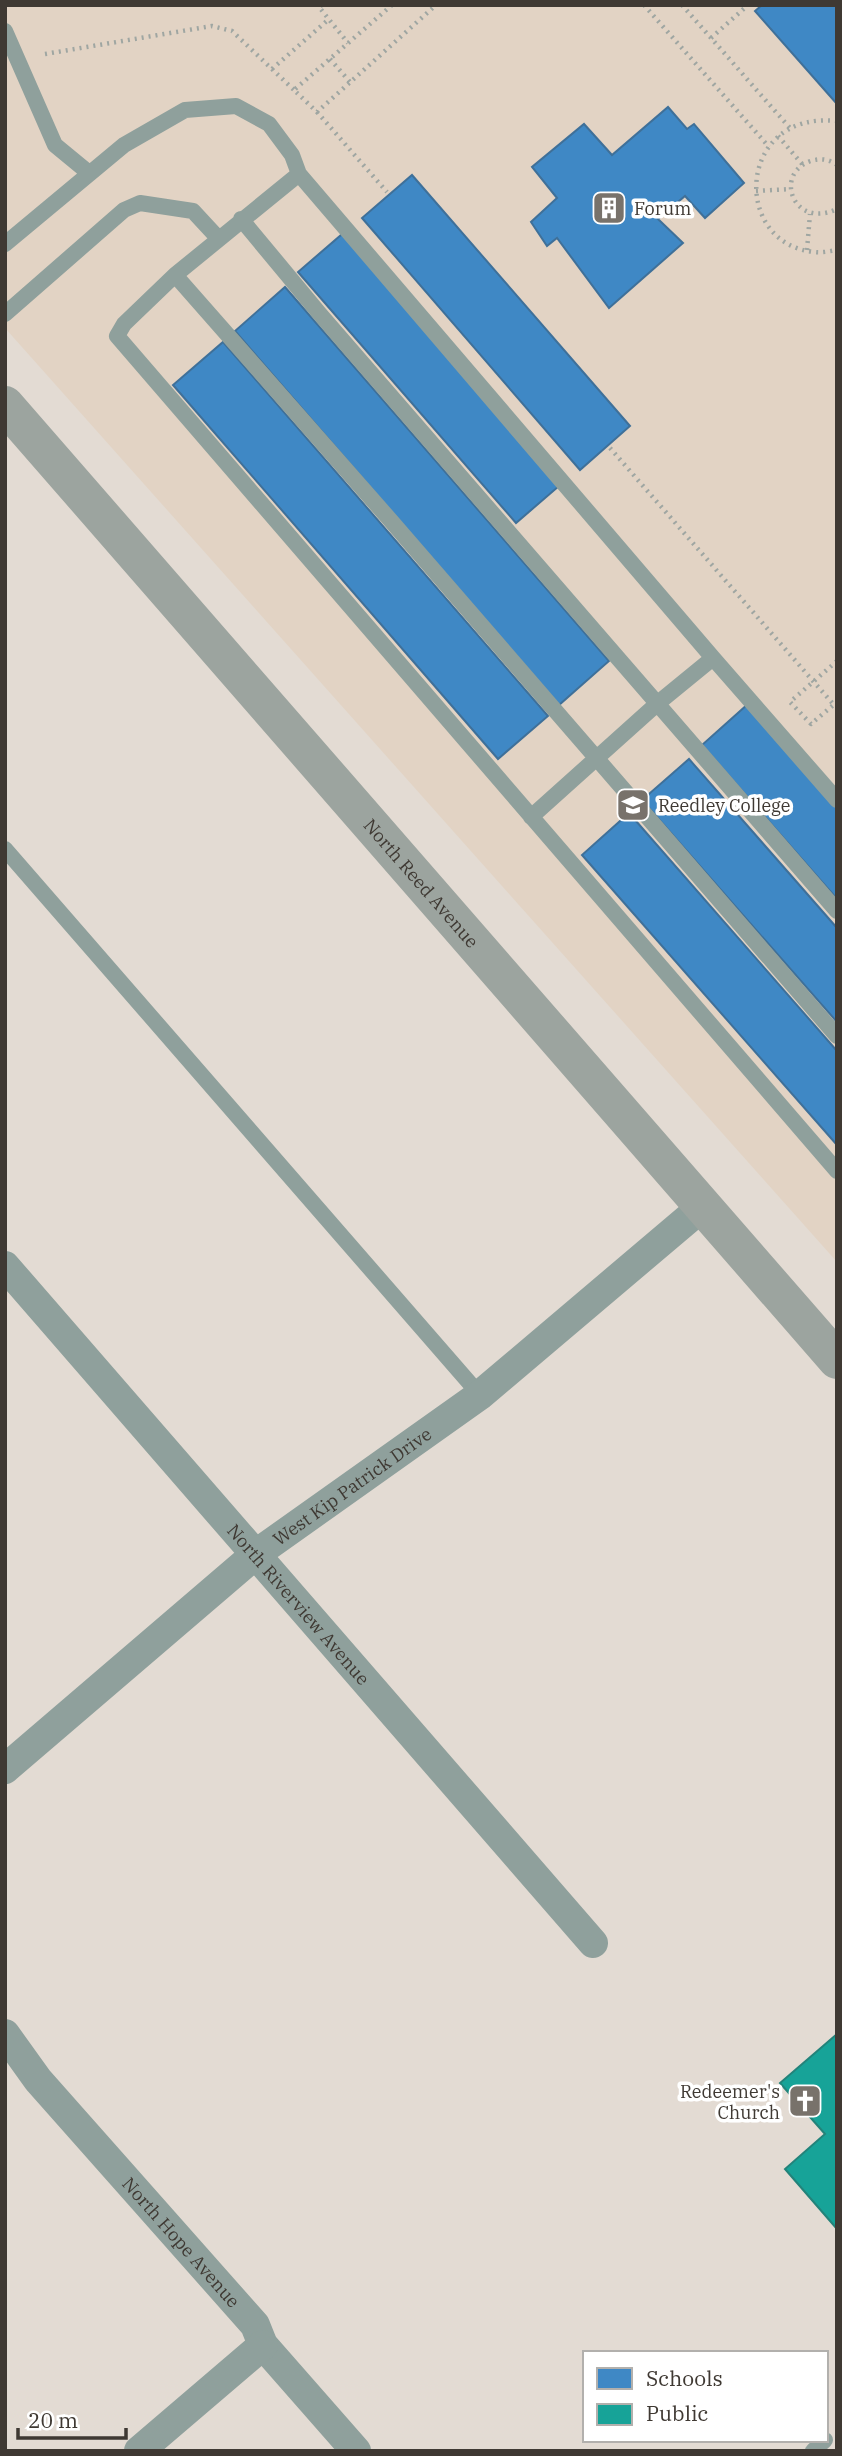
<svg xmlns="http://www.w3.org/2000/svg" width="842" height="2456" viewBox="0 0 842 2456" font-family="'IBM Plex Serif',serif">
	<rect width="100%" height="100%" fill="#e3dbd3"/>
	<path fill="#e2d3c4" d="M5,5h832v1257l-832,-934z"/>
	<path fill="#3f88c5" stroke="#3f7099" stroke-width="2" d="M762,5h75v99l-82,-93z
		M668,107l19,22 7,-5 50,59 -39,35 -20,-22 -27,23 25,24 -74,65 -52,-70 -10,8 -16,-24 26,-24 -25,-31 52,-43 28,31z
		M412,175l218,251 -50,44 -218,-252z
		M348,229l218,251 -50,43 -218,-251z
		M285,287l324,374 -50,44 -324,-374z
		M223,342l325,374 -50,43 -325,-374z
		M748,704l89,100v95l-135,-154z
		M689,759l148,169v94l-195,-222z
		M629,813l208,238v94l-255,-290z"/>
	<path fill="#17a398" stroke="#23837a" stroke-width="2" d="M837,2034v195l-52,-60 40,-35 -45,-51z"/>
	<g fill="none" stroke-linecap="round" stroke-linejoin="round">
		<path stroke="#9fa6a2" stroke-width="4.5" stroke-dasharray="2 5" stroke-linecap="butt" d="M322,5l-3,2 29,36
			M392,5l-98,85 23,22 119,-107
			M644,5l125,142
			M682,5l108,123
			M711,38l37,-33
			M45,54l167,-28 20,5 62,59
			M330,59l20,23
			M272,69l57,-50
			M317,112l70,80
			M837,121c-101,-11 -106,124 -22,131 7,1 15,-1 22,-2
			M778,136l25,29
			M837,165c-8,-6 -17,-7 -26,-4 -38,12 -18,69 26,48
			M756,191l35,-2
			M807,250l3,-36
			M610,448l224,257
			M837,661l-47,41 21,22 26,-22"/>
		<path stroke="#8fa09c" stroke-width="16" d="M5,31l50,114 34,28
			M299,174l-124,101 -51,49 -7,12 720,835
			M241,219l78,94 518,598
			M5,244l119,-99 61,-35 51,-4 33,18 23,31 7,19 414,484 124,142
			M175,275l217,247 445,514
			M5,314l119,-104 16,-7 53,8 25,27
			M531,817l127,-114 55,-45
			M5,849l475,546
			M813,2451l12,-11"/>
		<g stroke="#8fa09c" stroke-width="30">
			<path id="s1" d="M5,1266l588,677"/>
			<path id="s2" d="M5,1769l251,-215 224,-159 222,-188"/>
			<path id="s3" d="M5,2034l33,46 217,245 8,20 93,106"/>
			<path d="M139,2451l124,-106"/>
		</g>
		<path stroke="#9ca49f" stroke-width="38" id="s4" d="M5,405l832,955"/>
	</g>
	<defs>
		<symbol id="building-square" viewBox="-11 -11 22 22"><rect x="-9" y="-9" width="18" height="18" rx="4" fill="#78726b" stroke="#fff"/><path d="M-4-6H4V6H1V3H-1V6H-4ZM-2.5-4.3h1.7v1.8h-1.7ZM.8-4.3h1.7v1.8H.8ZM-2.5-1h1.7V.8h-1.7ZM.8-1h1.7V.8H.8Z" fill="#fff"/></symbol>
		<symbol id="university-square" viewBox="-11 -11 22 22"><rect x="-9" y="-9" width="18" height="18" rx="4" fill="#78726b" stroke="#fff"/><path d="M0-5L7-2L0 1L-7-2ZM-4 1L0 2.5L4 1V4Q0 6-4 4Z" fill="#fff"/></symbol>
		<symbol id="church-square" viewBox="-11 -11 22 22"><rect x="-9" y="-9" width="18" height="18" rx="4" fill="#78726b" stroke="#fff"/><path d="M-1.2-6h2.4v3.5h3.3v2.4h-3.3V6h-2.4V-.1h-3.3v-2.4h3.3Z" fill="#fff"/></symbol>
	</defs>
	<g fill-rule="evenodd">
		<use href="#building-square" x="590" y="189" width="38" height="38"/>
		<use href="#university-square" x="614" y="786" width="38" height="38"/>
		<use href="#church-square" x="786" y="2082" width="38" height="38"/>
	</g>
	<g text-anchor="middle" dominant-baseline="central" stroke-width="7" stroke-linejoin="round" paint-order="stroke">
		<g font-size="18" fill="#3f3933" stroke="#fff" text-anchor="start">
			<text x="634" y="208">Forum</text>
			<text x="658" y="805">Reedley College</text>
			<text x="780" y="2091" text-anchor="end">Redeemer's<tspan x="780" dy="21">Church</tspan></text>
		</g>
		<g font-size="18" fill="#3f3933" stroke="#fff">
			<text stroke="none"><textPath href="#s4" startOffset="634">North Reed Avenue</textPath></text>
			<text stroke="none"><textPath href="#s2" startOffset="448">West Kip Patrick Drive</textPath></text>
			<text stroke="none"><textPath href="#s1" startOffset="448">North Riverview Avenue</textPath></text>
			<text stroke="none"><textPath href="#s3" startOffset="273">North Hope Avenue</textPath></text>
		</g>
	</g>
	<rect width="842" height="2456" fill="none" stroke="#3f3933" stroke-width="14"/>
	<rect x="583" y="2351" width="245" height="91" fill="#ffffff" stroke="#b2b0ad" stroke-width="2"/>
	<rect x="597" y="2368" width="35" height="21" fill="#3f88c5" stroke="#b2b0ad" stroke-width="2"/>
	<text x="646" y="2386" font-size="21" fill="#3f3933">Schools</text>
	<rect x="597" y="2404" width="35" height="21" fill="#17a398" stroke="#b2b0ad" stroke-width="2"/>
	<text x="646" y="2421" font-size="21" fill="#3f3933">Public</text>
	<path d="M18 2428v10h108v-10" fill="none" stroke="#3f3933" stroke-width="3.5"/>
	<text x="28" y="2428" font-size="21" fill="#3f3933" stroke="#ffffff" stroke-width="5" paint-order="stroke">20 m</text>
</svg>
